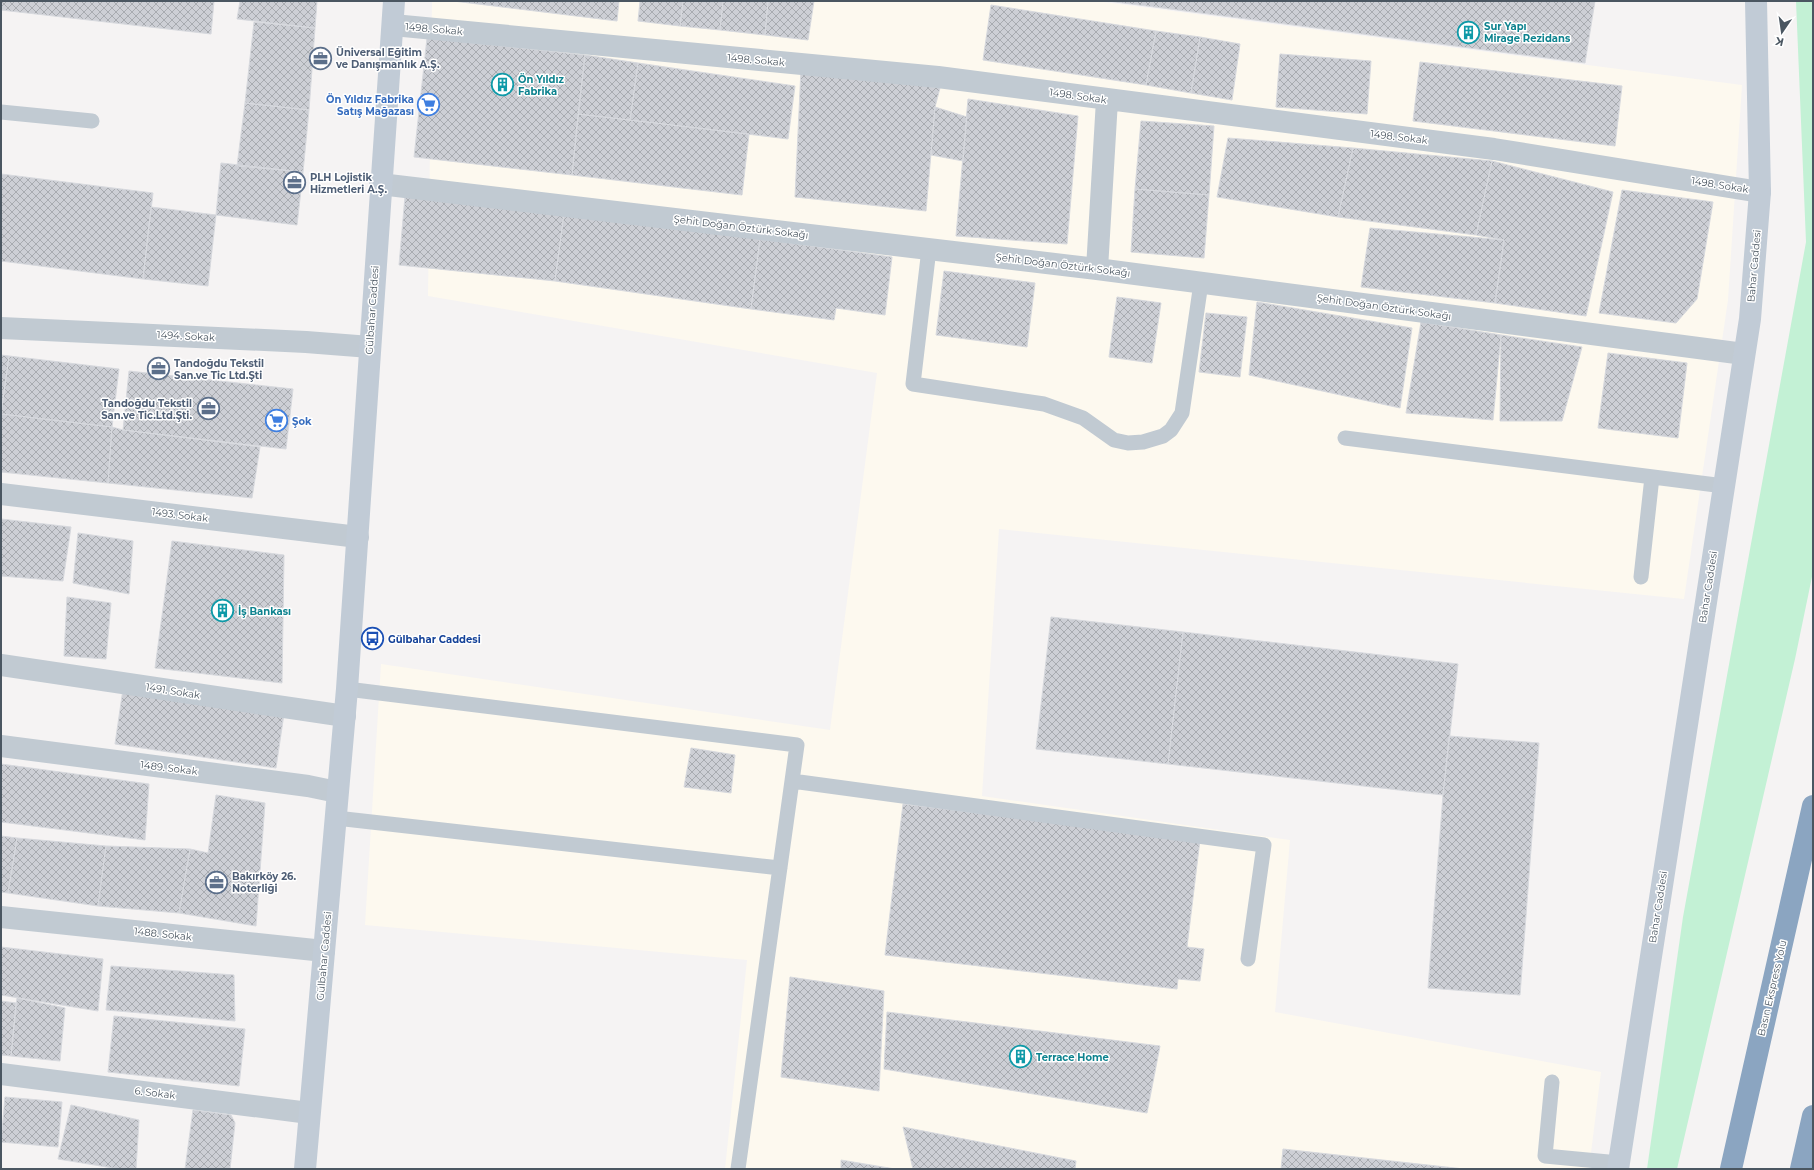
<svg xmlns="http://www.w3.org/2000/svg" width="1814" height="1170" viewBox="0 0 1814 1170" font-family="Montserrat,sans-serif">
	<defs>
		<pattern id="building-cross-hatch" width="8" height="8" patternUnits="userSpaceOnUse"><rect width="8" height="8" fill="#cdcfd5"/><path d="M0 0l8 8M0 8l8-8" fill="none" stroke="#a8abb0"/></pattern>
	</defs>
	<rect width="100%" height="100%" fill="#f5f3f3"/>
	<path fill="#fdf9ef" d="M432,1h664l646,84 -14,215 -44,299 -685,-70 -17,267 308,44 -15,172 326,60 -12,97h-864l22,-209 -382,-35 16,-261 449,66 47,-357 -449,-77z"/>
	<path fill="#c3f1d5" d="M1796,1h17v571l-18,87 -118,510h-30l36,-252 123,-675z"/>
	<path fill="url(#building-cross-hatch)" stroke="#d7d9de" d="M1,1h213l-3,33 -210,-24z
		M240,1h77l-2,27 -78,-9z
		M453,1h166l-2,20z
		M640,1h43l-3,25 -42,-5z
		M683,1h40l-3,29 -40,-4z
		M723,1h45l-3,34 -45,-5z
		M768,1h46l-6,39 -43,-5z
		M1108,1h487l-10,62z
		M991,5l165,26 -10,54 -163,-25z
		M254,22l61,6 -6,82 -64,-7z
		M1156,31l44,6 -9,56 -45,-8z
		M1200,37l40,7 -8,56 -41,-7z
		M427,38l158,17 -13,120 -158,-18z
		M1280,54l91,7 -4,53 -91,-7z
		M585,55l53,8 -8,57 -52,-6z
		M1420,62l202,24 -7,60 -202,-25z
		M638,63l157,23 -7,53 -158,-19z
		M801,69l139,19 -5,19 -9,104 -131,-14z
		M968,99l110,17 -11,128 -111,-8z
		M245,103l64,7 -6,62 -66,-6z
		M935,107l32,10 -4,44 -32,-6z
		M578,114l171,20 -7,61 -170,-20z
		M1141,121l73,5 -5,69 -74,-6z
		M1228,138l125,10 -15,69 -121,-20z
		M1353,148l139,13 -16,74 -138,-18z
		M1492,161l121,31 -27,124 -91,-13 9,-63 -28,-5z
		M221,163l82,9 -6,53 -81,-10z
		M1,174l152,19 -10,86 -142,-18z
		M1135,189l74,6 -5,63 -73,-6z
		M1622,190l91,12 -16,97 -21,24 -77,-10z
		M405,196l159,17 -9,68 -156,-16z
		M151,207l65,8 -8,71 -65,-7z
		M564,213l196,26 -9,70 -196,-28z
		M1370,228l134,12 -9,63 -134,-16z
		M760,239l132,18 -7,58 -49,-7 -2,12 -83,-11z
		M944,271l91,12 -8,64 -91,-12z
		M1117,297l44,6 -9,60 -43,-6z
		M1257,302l155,26 -12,80 -151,-33z
		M1206,313l41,4 -7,60 -41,-5z
		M1421,322l80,13 -8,85 -87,-7z
		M1501,335l81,12 -20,74h-62z
		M1608,353l79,10 -9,75 -80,-10z
		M1,355l8,1 -8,58z
		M9,356l110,13 -7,58 -111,-13z
		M129,371l164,18 -7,60 -163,-19z
		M1,414l111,13 -4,56 -107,-11z
		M112,427l11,3 137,17 -8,51 -144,-15z
		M1,519l70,8 -8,54 -62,-5z
		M78,533l55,8 -4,53 -56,-11z
		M172,541l112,14 -2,128 -127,-15z
		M67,597l44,6 -5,56 -42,-3z
		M1051,617l132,15 -15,132 -132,-15z
		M1183,632l275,32 -15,131 -275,-31z
		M123,689l161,25 -8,54 -161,-24z
		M1449,736l90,7 -19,252 -92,-7 15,-193z
		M691,748l44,7 -4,38 -47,-6z
		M1,764l148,20 -4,56 -144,-18z
		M216,795l49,8 -9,123 -77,-13 11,-64 18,4z
		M903,804l297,36 -13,107 17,2 -4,32 -22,-2 -1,10 -292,-34z
		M1,836l16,2 -9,55 -7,-1z
		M17,838l89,8 -8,60 -90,-13z
		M106,846l84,3 -11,64 -81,-7z
		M1,947l102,12 -5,52 -97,-16z
		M111,966l123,9 1,46 -129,-11z
		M790,977l94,14 -5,100 -98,-14z
		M17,998l48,10 -5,53 -49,-5z
		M1,1001l15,2 -5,53 -10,-1z
		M887,1012l273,34 -13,67 -263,-44z
		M114,1016l131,13 -6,57 -131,-14z
		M5,1097l57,5 -4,45 -57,-5z
		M71,1105l68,15 -3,49h-17l-61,-10z
		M193,1110l38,5 4,8 -5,46h-45z
		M903,1127l173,34 -1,8h-162z
		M1283,1149l181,20h-183z
		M841,1160l54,9h-54z"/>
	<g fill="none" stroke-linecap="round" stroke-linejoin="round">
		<path stroke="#c1cad2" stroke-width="15" d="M1,112l91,9
			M929,249l-16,135 131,20 39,14 31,22 14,3 15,-1 20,-6 8,-6 11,-17 19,-130
			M1345,438l379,48
			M1641,577l11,-100
			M347,689l450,56 -59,424
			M792,781l472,64 -16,114
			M336,818l444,50
			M1552,1082l-7,74 74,7"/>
		<path stroke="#c1cad2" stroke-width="22" d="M393,25l545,52 556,72 266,43
			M380,184l717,85 647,85
			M1097,269l10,-169
			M1,328l305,14 64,5
			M1,494l357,43
			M1,665l344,51
			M1,746l307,40 29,6
			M1,917l323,34
			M1,1074l308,39"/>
		<path stroke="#c1cbd6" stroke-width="22" d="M305,1169l42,-480 47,-688
			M1618,1169l132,-850 10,-127 -4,-191"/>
		<path stroke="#8ba5c1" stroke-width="22" d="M1731,1169l82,-363
			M1801,1169l12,-53"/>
	</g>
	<defs>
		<symbol id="building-ring" viewBox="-11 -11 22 22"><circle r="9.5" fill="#fff" stroke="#0f9aa8" stroke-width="1.5"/><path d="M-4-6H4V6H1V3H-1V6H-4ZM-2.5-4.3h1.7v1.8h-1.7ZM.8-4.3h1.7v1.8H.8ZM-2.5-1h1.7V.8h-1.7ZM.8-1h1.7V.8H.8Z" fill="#0f9aa8"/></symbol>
		<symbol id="office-ring" viewBox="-11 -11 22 22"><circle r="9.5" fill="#fff" stroke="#5c6f8a" stroke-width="1.5"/><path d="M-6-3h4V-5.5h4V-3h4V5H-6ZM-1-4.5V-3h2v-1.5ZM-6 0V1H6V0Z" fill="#5c6f8a"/></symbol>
		<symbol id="supermarket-ring" viewBox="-11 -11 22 22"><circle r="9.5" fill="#fff" stroke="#3f7fe0" stroke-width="1.5"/><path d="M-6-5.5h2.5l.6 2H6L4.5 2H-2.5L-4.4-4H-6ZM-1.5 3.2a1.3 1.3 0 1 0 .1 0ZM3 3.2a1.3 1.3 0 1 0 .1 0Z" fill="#3f7fe0"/></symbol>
		<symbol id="bus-ring" viewBox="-11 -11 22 22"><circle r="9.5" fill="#fff" stroke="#1a4fb4" stroke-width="1.5"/><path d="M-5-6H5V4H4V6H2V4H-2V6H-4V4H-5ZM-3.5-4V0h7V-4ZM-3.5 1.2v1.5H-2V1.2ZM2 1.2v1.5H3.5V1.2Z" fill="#1a4fb4"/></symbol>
	</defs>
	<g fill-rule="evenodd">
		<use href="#building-ring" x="1456" y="20" width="25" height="25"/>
		<use href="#office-ring" x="308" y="46" width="25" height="25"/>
		<use href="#building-ring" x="490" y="72" width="25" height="25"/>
		<use href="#supermarket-ring" x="416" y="92" width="25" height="25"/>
		<use href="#office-ring" x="282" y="170" width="25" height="25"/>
		<use href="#office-ring" x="146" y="356" width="25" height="25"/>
		<use href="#office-ring" x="196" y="396" width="25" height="25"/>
		<use href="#supermarket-ring" x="264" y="408" width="25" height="25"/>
		<use href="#building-ring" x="210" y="598" width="25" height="25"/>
		<use href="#bus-ring" x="360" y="626" width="25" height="25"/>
		<use href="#office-ring" x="204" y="870" width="25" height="25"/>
		<use href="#building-ring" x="1008" y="1044" width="25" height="25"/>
	</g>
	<g text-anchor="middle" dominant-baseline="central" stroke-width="3" stroke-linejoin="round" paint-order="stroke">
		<g font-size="10" font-weight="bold" fill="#0d838f" stroke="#fff" text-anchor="start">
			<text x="1484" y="26">Sur Yapı<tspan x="1484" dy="12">Mirage Rezidans</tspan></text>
			<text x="518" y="79">Ön Yıldız<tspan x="518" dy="12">Fabrika</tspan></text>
			<text x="238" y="611">İş Bankası</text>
			<text x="1036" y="1057">Terrace Home</text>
		</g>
		<g font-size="10" fill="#4a5661" stroke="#fff">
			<text transform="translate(434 29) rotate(5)">1498. Sokak</text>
			<text transform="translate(756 60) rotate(5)">1498. Sokak</text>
			<text transform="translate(1078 96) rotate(8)">1498. Sokak</text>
			<text transform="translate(1399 137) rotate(7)">1498. Sokak</text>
			<text transform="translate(1720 185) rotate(9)">1498. Sokak</text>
			<text transform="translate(741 227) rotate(7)">Şehit Doğan Öztürk Sokağı</text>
			<text transform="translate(1063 265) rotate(7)">Şehit Doğan Öztürk Sokağı</text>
			<text transform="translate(1754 266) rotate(-85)">Bahar Caddesi</text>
			<text transform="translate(1384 307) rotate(8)">Şehit Doğan Öztürk Sokağı</text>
			<text transform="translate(372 310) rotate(-86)">Gülbahar Caddesi</text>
			<text transform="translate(186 336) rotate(3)">1494. Sokak</text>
			<text transform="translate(180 515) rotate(7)">1493. Sokak</text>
			<text transform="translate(1708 587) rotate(-81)">Bahar Caddesi</text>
			<text transform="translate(173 691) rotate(9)">1491. Sokak</text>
			<text transform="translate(169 768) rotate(7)">1489. Sokak</text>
			<text transform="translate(1658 907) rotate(-81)">Bahar Caddesi</text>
			<text transform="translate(163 934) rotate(6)">1488. Sokak</text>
			<text transform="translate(324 956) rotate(-85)">Gülbahar Caddesi</text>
			<text transform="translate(1772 988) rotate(-77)">Basın Ekspress Yolu</text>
			<text transform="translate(155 1093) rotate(7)">6. Sokak</text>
		</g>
		<g font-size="10" font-weight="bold" fill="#4e5e75" stroke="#fff" text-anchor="start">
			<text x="336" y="52">Üniversal Eğitim<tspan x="336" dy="12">ve Danışmanlık A.Ş.</tspan></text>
			<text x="310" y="177">PLH Lojistik<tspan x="310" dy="12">Hizmetleri A.Ş.</tspan></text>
			<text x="174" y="363">Tandoğdu Tekstil<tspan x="174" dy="12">San.ve Tic Ltd.Şti</tspan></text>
			<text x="192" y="403" text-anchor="end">Tandoğdu Tekstil<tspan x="192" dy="12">San.ve Tic.Ltd.Şti.</tspan></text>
			<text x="232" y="876">Bakırköy 26.<tspan x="232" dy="12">Noterliği</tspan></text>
		</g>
		<g font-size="10" font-weight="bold" fill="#366cbe" stroke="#fff" text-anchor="end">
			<text x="414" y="99">Ön Yıldız Fabrika<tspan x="414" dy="12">Satış Mağazası</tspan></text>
			<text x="292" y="421" text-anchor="start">Şok</text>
		</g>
		<g font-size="10" font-weight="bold" fill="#164399" stroke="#fff" text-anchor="start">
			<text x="388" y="639">Gülbahar Caddesi</text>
		</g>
	</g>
	<rect width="1814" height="1170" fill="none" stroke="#4a5661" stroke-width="4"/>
	<g transform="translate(1782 32) rotate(193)" stroke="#ffffff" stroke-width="3" paint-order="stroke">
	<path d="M0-3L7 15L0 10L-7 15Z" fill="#4a5661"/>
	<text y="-6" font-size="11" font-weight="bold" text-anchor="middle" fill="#4a5661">K</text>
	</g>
</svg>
